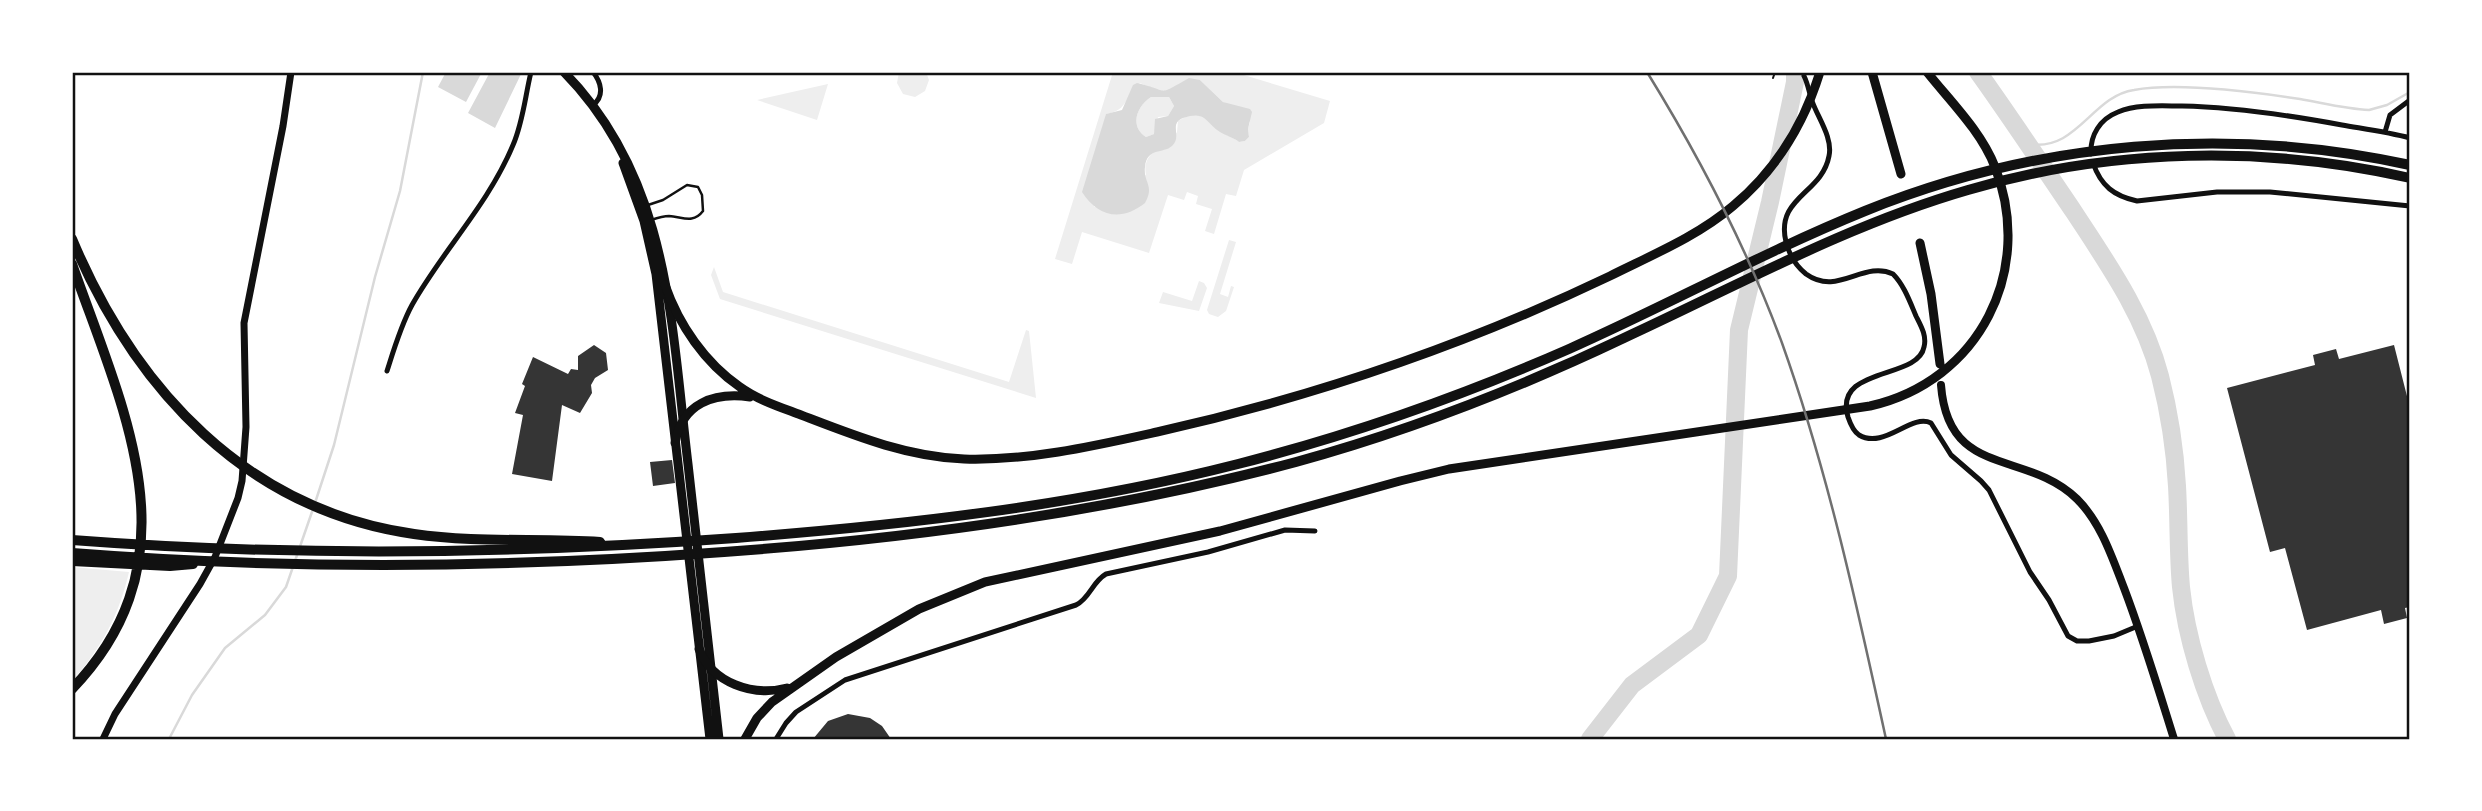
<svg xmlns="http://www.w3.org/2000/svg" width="2482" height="811" viewBox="0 0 2482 811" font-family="'Fira Sans',sans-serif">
	<rect width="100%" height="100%" fill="#fff"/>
	<path fill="#eee" fill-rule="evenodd" d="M899,72h27l3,8 -4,11 -10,6 -12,-3 -6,-11z
		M1113,72h121l96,29 -6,22 -80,47 -8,26 -10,-2 -12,40 -9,-3 7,-22 -16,-5 2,-8 -11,-4 -3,8 -16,-5 -19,58 -67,-21 -10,32 -17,-5zM1200,80l23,22 13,6 14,14 -2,7 1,8 -4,4 -6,1c-6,-5 -14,-7 -20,-12 -16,-13 -20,-21 -41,-9l-1,11 -11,17c-15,0 -23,12 -20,26l-52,32 12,-93c24,-4 17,-18 34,-31l22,10 10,-3 7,-6z
		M828,84l-11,36 -60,-20z
		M1151,97h18l5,9 -6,10 -10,1 -4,17 -8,3c-17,-11 -9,-31 5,-40z
		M1229,240l7,2 -16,52 8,3 3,-11 3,1 -8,24 -8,6 -9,-3 -2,-4z
		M714,267l9,25 286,90 17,-52 3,1 7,67 -316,-99 -9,-24z
		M1199,281l5,2 3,5 -8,23 -40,-8 4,-11 29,9z
		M72,567l57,5c-11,46 -27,74 -57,110z"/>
	<path fill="#d9d9d9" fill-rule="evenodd" d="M446,72h36l-16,30 -28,-15z
		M490,72h32l-27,56 -27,-15z
		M1189,78l11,2 23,22 27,7 2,3 -4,17 1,8 -4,4 -6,1c-6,-5 -13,-6 -19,-10 -15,-10 -14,-22 -37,-14 -3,1 -6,3 -7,7 -1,8 3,14 -4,21 -9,8 -25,1 -27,21 -2,16 10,18 0,36 -24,19 -47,14 -63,-11l24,-78 16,-4 11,-25 4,-2c35,8 18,14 52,-5zM1151,97h18l5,9 -6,10 -13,3 -1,15 -8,3c-17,-11 -9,-31 5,-40z"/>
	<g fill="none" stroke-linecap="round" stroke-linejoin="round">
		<path stroke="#d9d9d9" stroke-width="2.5" d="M2029,144c48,8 63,-48 105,-54 45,-8 120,2 166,9 23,4 46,10 69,11l18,-5 23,-13
			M315,503l19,-58 41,-168 25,-86 23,-119
			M169,739l23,-44 33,-47 40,-33 21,-28 27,-78"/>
		<path stroke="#d9d9d9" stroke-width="18" d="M1978,72c33,46 64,93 96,140 34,52 70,103 86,164 9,35 15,74 17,110 2,34 1,68 4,101 5,49 23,109 46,152
			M1590,739l42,-54 67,-50 29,-59 11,-246 31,-128 25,-120v-10"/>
	</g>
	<path fill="#353535" d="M594,345l12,8 2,17 -13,8 -4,7 1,8 -12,20 -18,-8 -10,76 -40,-7 11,-59 -8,-2 10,-27 -3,-2 11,-27 35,17 3,-5 7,1v-14z
		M2394,345l16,63v199l-5,1 2,10 -23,6 -3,-14 -74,20 -22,-82 -15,4 -43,-164 88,-23 -2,-10 23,-6 3,10z
		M672,460l3,23 -22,3 -3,-24z
		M848,714l22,4 12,8 9,13h-78l15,-18z"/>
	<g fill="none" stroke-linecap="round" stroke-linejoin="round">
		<path stroke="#111" stroke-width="2" d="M1773,78l2,-6"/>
		<path stroke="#111" stroke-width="2.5" d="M648,205l15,-5 24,-15 11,2 4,8 1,16c-10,13 -20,6 -34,5 -6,0 -12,2 -18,4"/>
		<path stroke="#111" stroke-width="5" d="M593,72c8,10 12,24 0,33
			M1804,76c4,8 5,16 8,25 6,17 21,37 17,55 -7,38 -54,41 -43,86 3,12 10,24 20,32 32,23 57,-14 87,0 11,11 17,28 23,42 5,10 11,20 8,31 -6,33 -91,19 -76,70 2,6 5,14 11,18 25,15 52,-22 72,-12l20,32 30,26 8,9 41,82 19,28 19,36 9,5h12l25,-5 24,-10
			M2385,132l5,-17 20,-15
			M2091,154c-1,-19 9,-35 27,-42 19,-8 44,-6 64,-6 54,1 106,9 160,19 23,4 46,7 68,13
			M2093,163c8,23 21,33 44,38l80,-9h53l140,14
			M387,371c7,-22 14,-46 25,-66 31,-55 76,-100 101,-160 10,-23 12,-48 18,-73
			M776,739l10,-16 10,-11 49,-32 231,-75c14,-7 16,-23 30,-31l102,-22 77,-22 30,1"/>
		<path stroke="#111" stroke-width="7" d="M103,739l12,-25 85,-130 15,-27 23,-59 4,-17 4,-54 -2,-104 39,-197 8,-54"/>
		<path stroke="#111" stroke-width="8" d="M1941,385c7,94 84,64 136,114 24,24 35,58 47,89 19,50 34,100 50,151"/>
		<path stroke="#111" stroke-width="9" d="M564,72c106,108 107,250 124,392 10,92 21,183 31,275
			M623,163l21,58 12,53 54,465"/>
		<path stroke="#111" stroke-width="9" d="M1872,72l29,102
			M1920,243l11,51 9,70
			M665,285c14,40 40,78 75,102 18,13 40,20 61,28 52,20 106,42 163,44 65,2 130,-13 193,-27 156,-35 309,-87 453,-156 42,-21 88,-40 123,-70 43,-36 71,-82 87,-134
			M675,443c7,-40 39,-51 75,-46
			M699,649c13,34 54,48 88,39
			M745,739l12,-21 15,-16 64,-45 83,-48 66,-27 235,-51 180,-50 49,-12 421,-63c110,-25 165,-136 125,-239 -14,-36 -45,-66 -68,-95"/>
		<path stroke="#111" stroke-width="10" d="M72,239c63,150 174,271 342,295 62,9 124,4 186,8
			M72,264c51,146 127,293 0,425
			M72,540c221,17 443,14 664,-2 169,-13 338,-32 502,-74 113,-29 224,-68 331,-115 99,-44 195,-97 296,-138 173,-70 363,-86 545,-46
			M72,553c217,17 435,15 652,-1 194,-14 385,-40 572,-90 113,-31 223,-74 328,-124 113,-52 223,-113 344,-148 142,-42 298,-45 442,-12
			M72,561l98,5 23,-2"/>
		<path stroke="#707070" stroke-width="2.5" d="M1647,72c53,86 100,176 135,271 46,129 75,263 104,396"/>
	</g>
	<rect width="2482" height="811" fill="none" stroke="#ffffff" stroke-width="147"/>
	<rect x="74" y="74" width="2334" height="664" fill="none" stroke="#111" stroke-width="2.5"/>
</svg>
